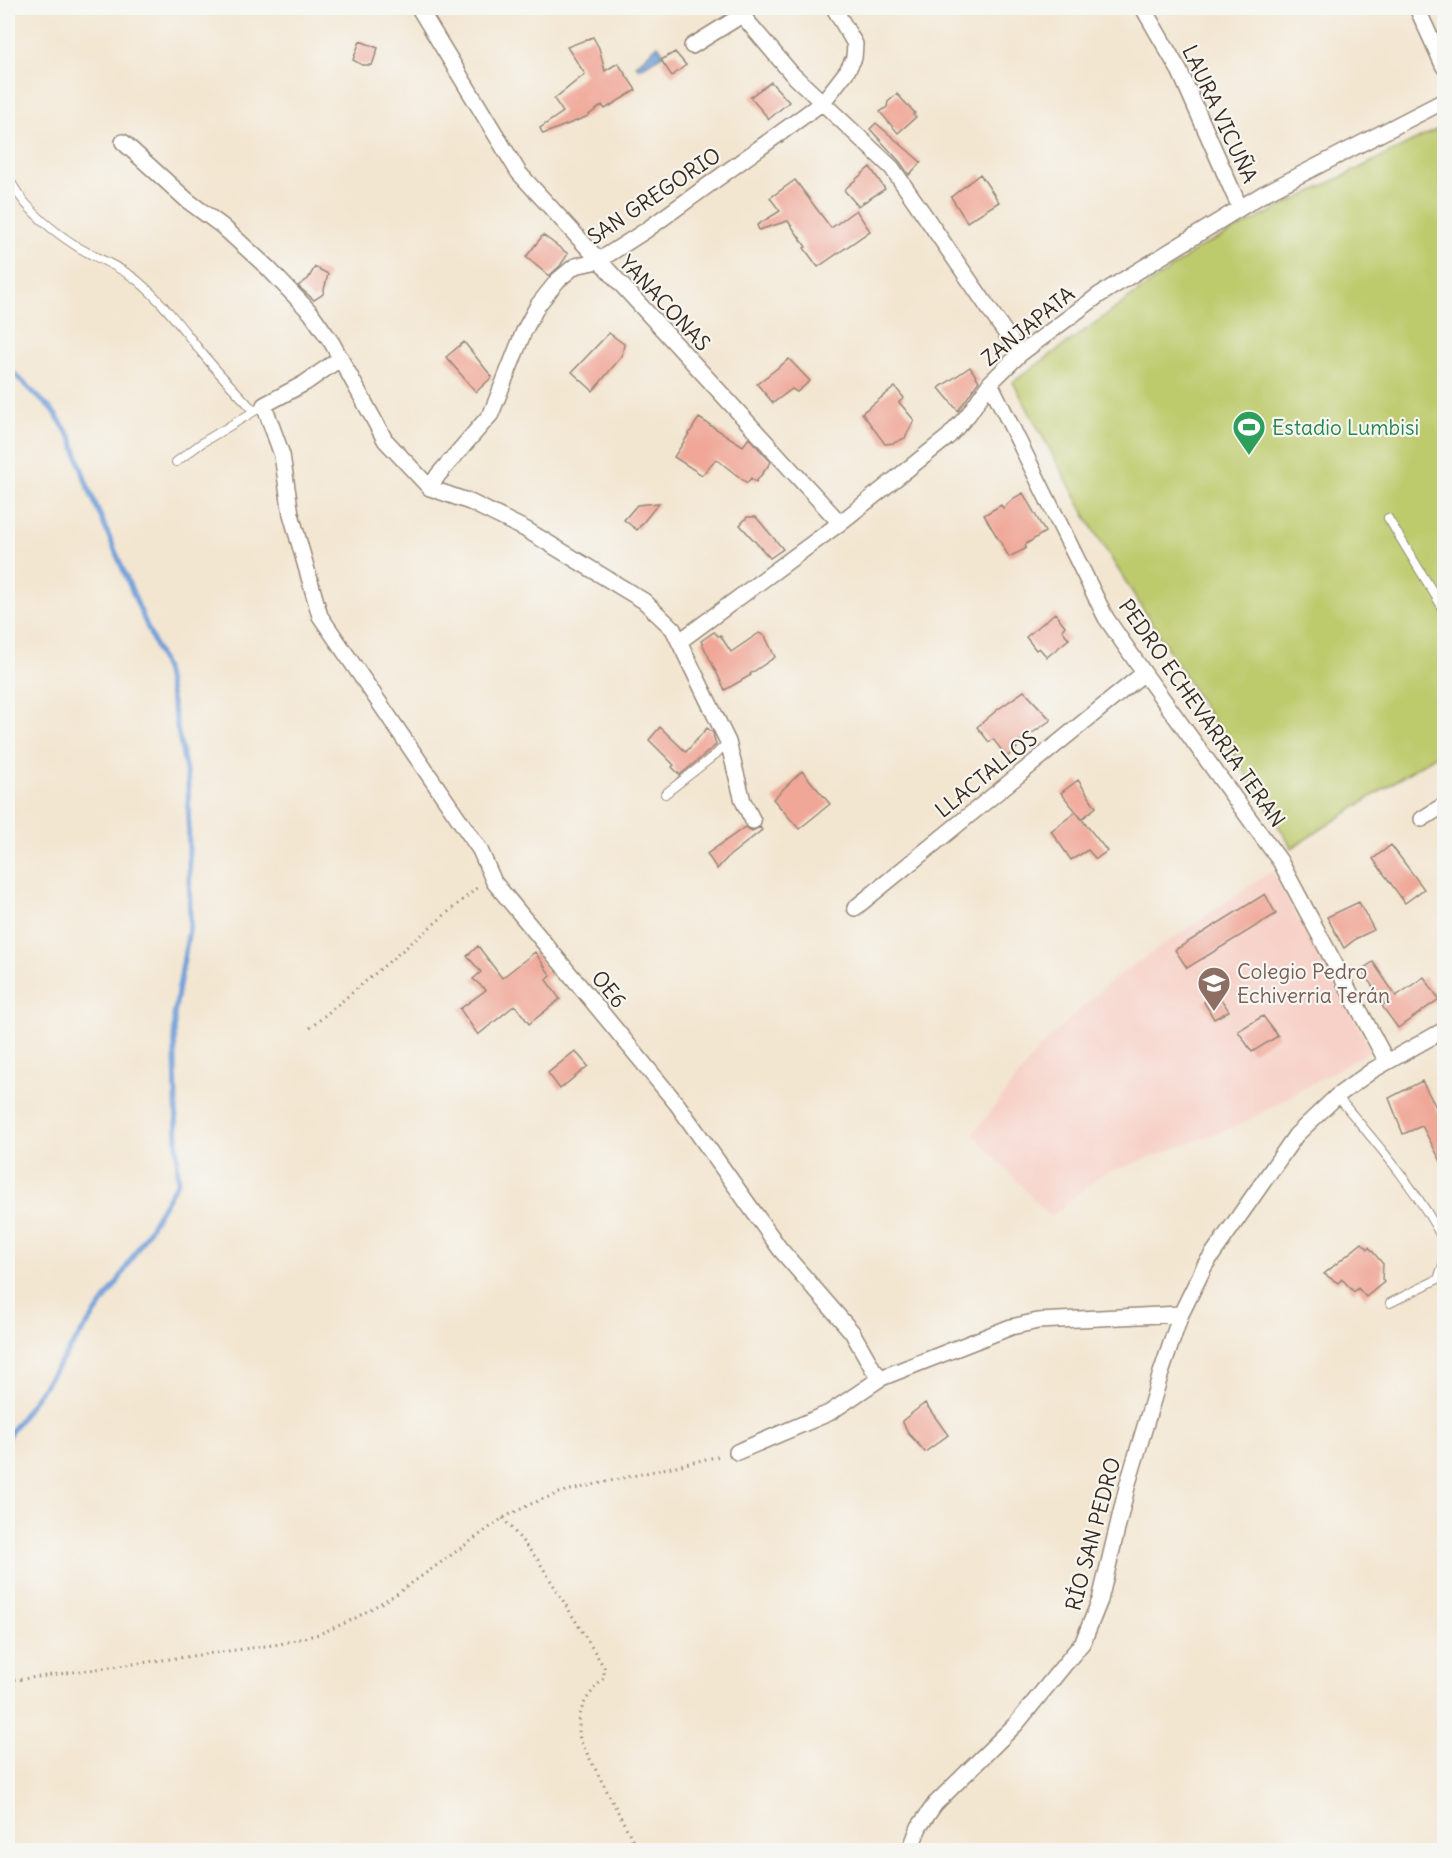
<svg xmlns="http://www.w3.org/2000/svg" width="1452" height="1858" viewBox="0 0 1452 1858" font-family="Delius,sans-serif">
	<rect width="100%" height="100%" fill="#f6f6f2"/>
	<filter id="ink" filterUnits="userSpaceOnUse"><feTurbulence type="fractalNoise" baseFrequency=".0167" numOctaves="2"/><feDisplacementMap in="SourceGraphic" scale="12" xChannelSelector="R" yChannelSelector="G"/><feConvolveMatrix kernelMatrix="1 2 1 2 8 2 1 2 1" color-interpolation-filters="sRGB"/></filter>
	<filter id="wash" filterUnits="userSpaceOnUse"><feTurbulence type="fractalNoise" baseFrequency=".008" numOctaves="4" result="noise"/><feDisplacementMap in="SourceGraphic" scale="24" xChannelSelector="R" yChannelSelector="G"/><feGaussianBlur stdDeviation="1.35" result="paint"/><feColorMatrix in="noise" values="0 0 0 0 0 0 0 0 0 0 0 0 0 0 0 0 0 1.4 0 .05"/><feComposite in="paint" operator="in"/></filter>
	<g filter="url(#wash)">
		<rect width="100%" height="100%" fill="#f3e6d1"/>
		<path fill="#f7d1c8" d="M1272,871l99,179 -129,74 -141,51 -51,42 -77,-83 69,-89 71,-66z"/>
		<path fill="#becb6d" stroke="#7c7a46" stroke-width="1.5" d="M1444,126v624l-152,98 -199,-319 -80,-147 188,-135z"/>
		<path fill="#709ed8" stroke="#56647b" stroke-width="1.5" d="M658,45l6,9 -25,15 -3,-4z"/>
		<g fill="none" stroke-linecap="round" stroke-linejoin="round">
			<path stroke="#709ed8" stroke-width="5" d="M8,368l45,43 19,28 14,43 79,187 23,111 2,144 -16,91 4,166 -61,102 -109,153"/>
		</g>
		<g id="blocks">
			<path fill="#f0a798" d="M593,37l6,11 6,23 13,-8 18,27 -31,19 -3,-4 -16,12 -43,17 -3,-6 23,-16 -9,-13 31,-25 -18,-27z
				M360,41l18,7 -6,17h-10l-9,-5z
				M675,52l11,13 -14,11 -11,-16z
				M771,82l18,20 -20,17 -19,-22z
				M897,94l18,19 -2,2 3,2 -18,16 -18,-21 7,-5 1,-5z
				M876,123l45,39 -12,13 -9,-13 -30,-33z
				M870,167l15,22 -27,17 -14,-16z
				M980,174l19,28 -32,20 -16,-25z
				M795,180l36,48 25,-18 14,21 -52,36 -14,-19 2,-1 -18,-26 -29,9 -2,-5 23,-14 -10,-13z
				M543,235l25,19 -8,12 -11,10 -23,-19z
				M315,267l13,7 -5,20 -9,6 -16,-14 10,-7z
				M609,333l15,11 -2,12 -29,35 -21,-19z
				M464,342l28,35 -16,15 -30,-35z
				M789,359l21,22 -13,11 -5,-3 -19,14 -16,-19z
				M970,367l9,14 -21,30 -19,-23z
				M895,387l9,11 -5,4 15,18 -9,18 -11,5 -9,1 -23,-31z
				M699,418l44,28 6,-8 22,24 -15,20 -5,-4 -4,5 -31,-24 -14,16 -28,-18z
				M1023,493l22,39 -19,12 -1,5 -16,8 -25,-42 17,-10 2,3 11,-10z
				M659,503l-22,27 -13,-10 13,-15z
				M747,517h9l27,32 -13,9 -30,-33z
				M1055,613l10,13 -3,4 7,9 -22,18 -8,-9 -3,2 -10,-13z
				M714,632l4,4 2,-1 11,17 28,-19 6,3 10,21 -25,17 1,1 -26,15 -24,-49z
				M1024,691l27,29 -36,25 2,3 -10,9 -14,-18 -4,3 -12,-15 20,-17z
				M660,727l26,25 21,-24 6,5 3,12 -36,30 -8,-8 2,-2 -25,-25z
				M802,771l28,33 -31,25 -26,-30z
				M1078,780l18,27 -14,12 -21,-26z
				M1076,812l31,39 -11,8 -8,-9 -17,10 -20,-29z
				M745,827l7,4 8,-4 2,3 -34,27 -11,12 -10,-15z
				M1391,845l33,44 -19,14 -32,-44z
				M1265,894l11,20 -89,54 -12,-18z
				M1359,902l15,28 -17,8 -13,10 -17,-31z
				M478,946l24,32 33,-26 16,24 -5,4 14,19 -31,25 -14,-19 -37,30 -18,-26 26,-19 -13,-11 8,-7 -14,-16z
				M1373,962l23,34 28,-19 15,22 -41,29 -16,-22 3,-2 -24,-34z
				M1217,993l12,18 -15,8 -10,-17z
				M1263,1016l15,20 -26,16 -14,-21z
				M575,1051l13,15 -28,23 -12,-16z
				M1422,1081l22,41v45l-22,-41 -19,8 -14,-36z
				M1362,1243l6,6 1,-2 14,17 -1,15 2,3 -18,15 -8,-9 -4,4 -12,-13 -4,4 -14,-9z
				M925,1403l23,32 -23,17 -16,-18 -7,-13z"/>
		</g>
	</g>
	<g filter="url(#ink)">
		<use href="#blocks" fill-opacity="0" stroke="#978878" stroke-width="1.5"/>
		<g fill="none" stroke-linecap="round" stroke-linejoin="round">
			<defs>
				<path id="service" d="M8,176c13,29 43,54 70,71 19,12 42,19 60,34 25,21 43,46 64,72 16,20 35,39 52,58
					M176,462l27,-20 55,-33
					M1388,518l56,92
					M665,794l51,-40 12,-12
					M1337,1096c38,46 80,92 107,146
					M1390,1303l48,-24 6,-17"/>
				<path id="minor" d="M419,8l100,165 321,350
					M736,8l56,66 100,94 128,186
					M1143,8l37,64 60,136
					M1417,8l27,59
					M692,46l50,-31
					M123,142l65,59 34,25 46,42 43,45 21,30 53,97 45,48 40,14 55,27 119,72 29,28 55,113 15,59 10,20
					M341,358l-36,25 -41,22 18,50 9,59 29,102 160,234 14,32 183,222 103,145 72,83 21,37 8,9
					M990,383l116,235 38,55 136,188 107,201
					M430,488l8,-13 53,-61 33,-83 14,-26 20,-25 17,-14 23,-5 47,-30 178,-129 24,-31 7,-13 1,-14 -21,-36
					M680,641l160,-118 108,-86 20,-22 22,-32 30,-29 79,-59 164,-101 181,-93
					M1422,819l22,-14
					M855,908l289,-235
					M737,1452l92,-39 52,-35 130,-51 27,-6 143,-7
					M910,1850l9,-23 16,-23 81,-80 67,-82 17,-42 28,-117 33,-110 20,-59 24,-49 91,-130 41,-39 36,-26 71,-40"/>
			</defs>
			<use href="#service" stroke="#978878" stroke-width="10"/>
			<use href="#minor" stroke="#978878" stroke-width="18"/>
			<path stroke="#978878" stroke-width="3" stroke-dasharray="1.5 4.5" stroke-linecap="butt" d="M8,936l6,44 -3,65 -3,9
				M310,1028l168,-141
				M503,1518l35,42 66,107v11c-20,22 -28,31 -24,62l58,110
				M8,1681l272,-37 39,-10 35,-15 44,-26 105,-75 32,-16 27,-10 158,-36"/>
			<use href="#service" stroke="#fff" stroke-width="8"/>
			<use href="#minor" stroke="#fff" stroke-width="15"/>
		</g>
	</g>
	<defs>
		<symbol id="stadium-pin" viewBox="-11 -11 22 30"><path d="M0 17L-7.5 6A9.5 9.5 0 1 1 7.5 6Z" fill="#2e9e5b" stroke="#f6f6f2"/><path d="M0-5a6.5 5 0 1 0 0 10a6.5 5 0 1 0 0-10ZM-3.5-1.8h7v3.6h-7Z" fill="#fff"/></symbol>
		<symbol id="school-pin" viewBox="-11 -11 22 30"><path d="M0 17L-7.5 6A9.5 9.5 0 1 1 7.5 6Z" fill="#8d6e63" stroke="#f6f6f2"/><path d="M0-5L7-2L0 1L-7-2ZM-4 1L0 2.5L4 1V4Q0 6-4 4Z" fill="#fff"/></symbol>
	</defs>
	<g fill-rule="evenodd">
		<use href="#stadium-pin" x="1230" y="408" width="38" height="52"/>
		<use href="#school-pin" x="1195" y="964" width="38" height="52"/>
	</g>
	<g text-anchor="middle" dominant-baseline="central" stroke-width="4.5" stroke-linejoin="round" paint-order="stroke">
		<g font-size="21" fill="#3b2a1e" stroke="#f6f6f2">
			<text transform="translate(1220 114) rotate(65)">LAURA VICUÑA</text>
			<text transform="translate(654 196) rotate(-34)">SAN GREGORIO</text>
			<text transform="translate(665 303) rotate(47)">YANACONAS</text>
			<text transform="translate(1028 326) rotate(-39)">ZANJAPATA</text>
			<text transform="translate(1202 713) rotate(55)">PEDRO ECHEVARRIA TERAN</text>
			<text transform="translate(986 774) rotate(-39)">LLACTALLOS</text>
			<text transform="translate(609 989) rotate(51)">OE6</text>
			<text transform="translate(1093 1534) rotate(-75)">RÍO SAN PEDRO</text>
		</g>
		<g font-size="21" fill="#27864d" stroke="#f6f6f2" text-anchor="start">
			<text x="1272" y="427">Estadio Lumbisi</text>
		</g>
		<g font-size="21" fill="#785e54" stroke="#f6f6f2" text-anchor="start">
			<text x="1237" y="971">Colegio Pedro<tspan x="1237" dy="24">Echiverria Terán</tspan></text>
		</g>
	</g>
	<rect width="1452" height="1858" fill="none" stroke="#f6f6f2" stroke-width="30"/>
</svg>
